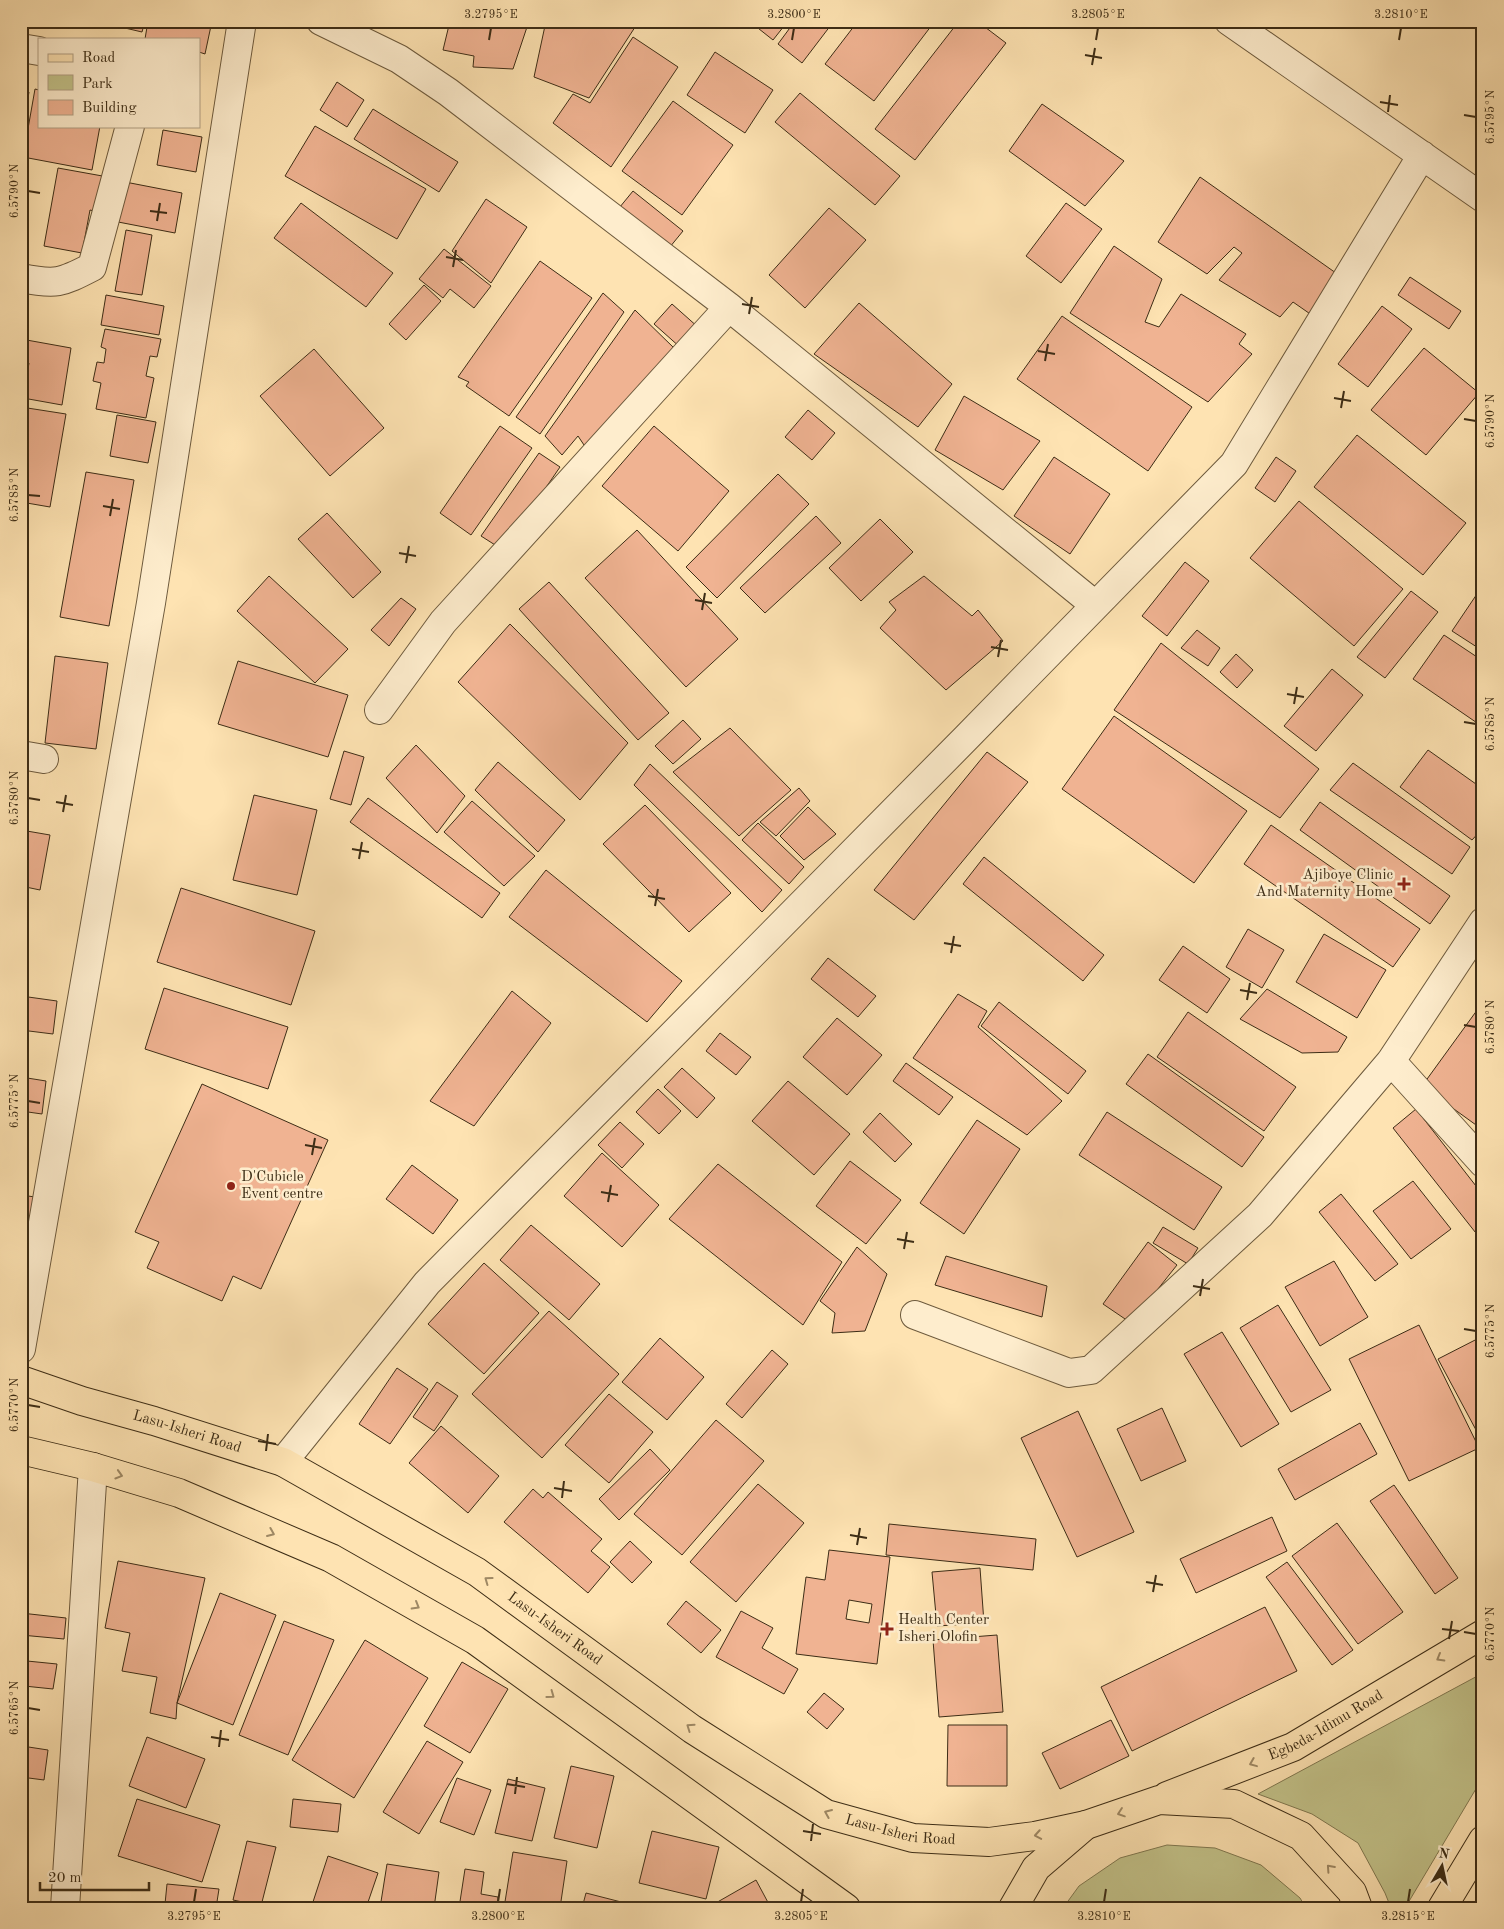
<svg xmlns="http://www.w3.org/2000/svg" width="1504" height="1929" viewBox="0 0 1504 1929" font-family="'Old Standard TT',serif">
	<rect width="100%" height="100%" fill="#fee3b2"/>
	<filter id="stains"><feTurbulence type="fractalNoise" baseFrequency=".004" numOctaves="4"/><feColorMatrix values="0 0 0 0 .2 0 0 0 0 .09 0 0 0 0 .02 0 0 0 .5 -.17"/></filter>
	<radialGradient id="worn" r=".72"><stop offset=".6" stop-color="#630" stop-opacity="0"/><stop offset="1" stop-color="#630" stop-opacity=".3"/></radialGradient>
	<path fill="#c3c38a" stroke="#807850" d="M1483,1673v104l-78,131h-14l-6,-15 -27,-50 -46,-29 -54,-20z
		M1167,1845l48,3 46,17 39,33 6,10h-243l16,-22 41,-28z"/>
	<path fill="#f0b392" stroke="#3d2d16" fill-rule="evenodd" d="M95,21h50l-3,11z
		M148,21h64l-7,33 -6,-2v-13h-54z
		M450,21h79l-16,48 -40,-2 1,-11 -31,-6z
		M546,21h93l-50,77 -55,-21z
		M749,21h39l-15,19z
		M795,21h39l-32,42 -24,-19z
		M858,21h77l-61,80 -49,-37z
		M959,21h18l29,22 -91,117 -40,-31z
		M633,37l45,30 -67,100 -58,-44 20,-29 17,9z
		M715,52l58,38 -28,43 -58,-38z
		M337,82l27,18 -17,27 -27,-17z
		M35,89l4,1v36h61l-8,44 -69,-13z
		M21,90l8,2 -8,46z
		M800,93l100,83 -25,29 -100,-83z
		M673,101l60,44 -51,70 -60,-44z
		M1042,104l82,57 -39,45 -76,-55z
		M373,109l85,53 -19,30 -85,-53z
		M315,126l111,63 -29,50 -112,-63z
		M163,130l39,7 -6,35 -39,-7z
		M58,168l50,9 -6,36 -12,-3 -8,43 -38,-7z
		M1200,177l143,101 -27,40 -23,-16 -13,15 -61,-37 23,-27 -8,-6 -27,27 -49,-32z
		M120,181l62,12 -7,40 -62,-12z
		M633,191l50,40 -18,22 -50,-40z
		M486,199l41,28 -36,56 -39,-32z
		M301,203l92,70 -27,34 -92,-69z
		M1066,203l36,26 -41,54 -35,-27z
		M829,208l37,32 -61,68 -36,-33z
		M126,230l26,5 -10,60 -27,-4z
		M1114,246l48,33 -17,43 14,5 22,-33 65,40 -7,10 13,10 -44,48 -138,-89z
		M444,249l47,37 -17,22 -24,-19 -7,9 -24,-19z
		M540,261l52,37 -83,118 -43,-30 3,-4 -11,-5z
		M1410,277l51,34 -12,18 -51,-34z
		M424,285l17,16 -35,39 -17,-16z
		M603,293l21,19 -84,122 -24,-17z
		M106,295l58,11 -5,29 -58,-10z
		M859,303l93,81 -34,43 -104,-73z
		M672,304l27,24 -18,20 -27,-24z
		M1382,306l30,23 -44,58 -30,-23z
		M635,310l39,38 -88,100 -8,-12 -16,19 -17,-19z
		M1062,316l130,91 -44,64 -131,-92z
		M105,329l56,10 -4,18 -7,-1 -4,20 8,2 -8,40 -50,-9 5,-26 -8,-2 4,-19 7,1 2,-14 -5,-2z
		M21,339l50,9 -9,57 -39,-7 6,-35 -8,-1z
		M1424,348l55,45 -53,62 -55,-45z
		M314,349l70,79 -54,48 -70,-80z
		M964,396l76,45 -37,49 -68,-40z
		M21,407l45,7 -16,93 -29,-5z
		M808,410l27,23 -23,27 -27,-23z
		M117,415l39,7 -8,41 -38,-7z
		M500,426l32,22 -61,87 -31,-22z
		M654,426l75,65 -51,60 -76,-65z
		M1357,435l109,88 -43,52 -109,-88z
		M539,453l21,14 -57,83 -22,-14z
		M1054,457l56,37 -40,60 -56,-38z
		M1276,457l20,14 -21,31 -20,-14z
		M86,472l48,8 -25,146 -49,-9z
		M778,474l31,30 -92,94 -31,-31z
		M1299,501l104,88 -49,57 -104,-88z
		M327,513l54,59 -28,26 -55,-59z
		M816,516l25,27 -76,70 -25,-25z
		M880,519l33,33 -52,49 -32,-33z
		M637,530l101,109 -52,48 -101,-109z
		M1185,562l24,19 -42,55 -25,-20z
		M269,576l79,73 -33,34 -78,-72z
		M924,576l48,40 6,-6 25,31 -57,49 -66,-62 16,-18 -7,-8z
		M549,582l120,131 -31,27 -119,-131z
		M1481,588l2,1v62l-31,-20z
		M1411,591l27,21 -53,66 -28,-21z
		M401,598l15,11 -27,37 -18,-16z
		M510,624l118,119 -48,57 -122,-118z
		M1197,630l23,18 -12,18 -27,-18z
		M1444,635l39,26v66l-70,-48z
		M1161,643l158,126 -39,49 -166,-108z
		M1236,654l17,16 -16,18 -17,-16z
		M55,656l53,7 -12,86 -51,-6z
		M238,661l110,34 -20,62 -110,-33z
		M1332,669l31,26 -47,56 -32,-25z
		M1114,716l133,95 -53,72 -132,-94z
		M683,720l18,19 -28,25 -18,-18z
		M730,728l61,62 -52,46 -66,-64z
		M416,745l49,51 -28,37 -51,-55z
		M1428,750l55,39v39l-11,12 -72,-53z
		M344,751l20,6 -13,48 -21,-6z
		M987,752l41,30 -114,138 -40,-30z
		M498,762l67,58 -27,32 -63,-62z
		M1353,763l117,84 -18,27 -122,-84z
		M650,764l132,126 -20,22 -128,-127z
		M799,788l11,13 -34,35 -16,-14z
		M254,795l63,15 -20,85 -64,-15z
		M368,798l132,95 -18,25 -132,-96z
		M472,801l63,55 -31,30 -60,-54z
		M1320,802l130,94 -20,28 -130,-94z
		M645,805l86,88 -42,39 -86,-88z
		M808,807l28,27 -32,26 -24,-24z
		M758,823l46,44 -15,17 -47,-44z
		M1271,825l149,104 -27,38 -149,-103z
		M21,830l29,5 -10,55 -19,-4z
		M984,857l120,98 -21,26 -120,-97z
		M546,870l136,111 -35,41 -138,-105z
		M181,888l134,43 -24,74 -134,-43z
		M1248,929l36,21 -22,38 -36,-21z
		M1324,934l62,36 -29,48 -61,-36z
		M1183,946l47,33 -23,34 -48,-33z
		M828,958l48,38 -18,21 -47,-38z
		M164,988l124,39 -20,62 -123,-40z
		M1267,989l80,48 -9,15 -36,1 -62,-34z
		M512,991l39,32 -77,103 -44,-25z
		M958,994l29,17 -9,16 84,74 -35,34 -114,-77z
		M21,996l36,5 -4,33 -32,-4z
		M999,1002l87,69 -18,23 -87,-68z
		M1483,1002v128l-61,-44z
		M1188,1012l108,75 -32,44 -107,-74z
		M837,1018l45,37 -35,40 -44,-38z
		M720,1033l31,24 -15,18 -30,-24z
		M1148,1054l116,83 -22,30 -116,-83z
		M906,1063l47,34 -14,18 -46,-34z
		M682,1068l33,30 -18,20 -33,-31z
		M21,1077l25,4 -4,33 -21,-3z
		M788,1081l62,53 -36,41 -62,-54z
		M202,1084l126,56 -67,149 -28,-13 -11,25 -75,-33 12,-26 -24,-10z
		M658,1089l23,22 -22,23 -23,-22z
		M1416,1109l67,86v47l-90,-114z
		M1107,1112l115,75 -28,43 -115,-75z
		M880,1113l32,31 -17,18 -32,-30z
		M977,1120l43,29 -56,85 -44,-31z
		M620,1122l24,22 -22,24 -24,-23z
		M602,1153l57,52 -37,42 -58,-51z
		M850,1161l51,39 -35,44 -50,-38z
		M718,1164l124,98 -39,63 -134,-106z
		M412,1165l46,35 -25,34 -47,-35z
		M1413,1181l38,48 -40,30 -38,-48z
		M1341,1194l57,70 -23,17 -56,-69z
		M21,1195l14,2 -7,55 -7,-1z
		M531,1225l69,59 -31,36 -69,-60z
		M1163,1227l35,21 -10,16 -35,-21z
		M1148,1242l29,23 -46,58 -28,-19z
		M857,1247l30,27 -22,57 -33,2 3,-20 -15,-12z
		M946,1256l101,30 -5,31 -107,-32z
		M1334,1261l34,56 -48,29 -35,-59z
		M484,1263l55,50 -55,61 -56,-50z
		M1278,1305l53,85 -40,22 -51,-84z
		M549,1311l70,63 -77,84 -70,-64z
		M1419,1325l60,123 -70,33 -60,-122z
		M1222,1332l57,92 -38,23 -57,-93z
		M1481,1337l2,4v102l-45,-84z
		M660,1338l44,39 -37,43 -45,-38z
		M772,1350l16,14 -46,54 -16,-14z
		M397,1368l31,21 -38,55 -31,-20z
		M437,1382l21,14 -24,35 -21,-14z
		M609,1394l44,38 -44,51 -44,-38z
		M1162,1408l24,53 -45,20 -24,-52z
		M1078,1411l56,121 -57,25 -56,-119z
		M716,1420l48,41 -82,94 -48,-41z
		M1360,1423l17,31 -82,46 -17,-31z
		M441,1426l58,50 -31,37 -59,-50z
		M650,1449l20,21 -51,50 -20,-21z
		M758,1484l46,39 -68,79 -46,-40z
		M1394,1485l64,93 -23,16 -65,-93z
		M533,1489l10,9 5,-6 54,47 -11,12 19,16 -22,26 -84,-71z
		M1272,1517l15,34 -91,42 -16,-34z
		M1337,1523l66,89 -45,32 -66,-88z
		M889,1524l147,15 -3,31 -147,-15z
		M630,1541l22,21 -20,21 -22,-21z
		M829,1550l61,7 -13,107 -81,-10 10,-77 19,3zM849,1600l23,4 -3,19 -23,-4z
		M118,1561l87,17 -28,125 -1,16 -26,-6 7,-36 -35,-6 8,-38 -25,-5z
		M1287,1562l66,88 -21,15 -66,-88z
		M980,1568l4,55 -47,3 -5,-54z
		M220,1593l56,22 -43,110 -56,-22z
		M686,1601l35,29 -20,23 -34,-29z
		M1265,1607l32,64 -165,80 -31,-64z
		M741,1611l32,17 -11,20 36,21 -14,25 -68,-37z
		M21,1613l45,5 -2,21 -43,-4z
		M284,1621l50,19 -46,115 -49,-20z
		M997,1635l6,77 -64,5 -6,-77z
		M365,1640l63,38 -74,120 -62,-38z
		M27,1661l30,3 -4,25 -29,-3z
		M462,1662l46,27 -38,64 -46,-27z
		M824,1693l20,16 -17,20 -20,-17z
		M1111,1720l18,36 -69,33 -18,-36z
		M948,1725h59v61h-60z
		M147,1737l58,22 -19,49 -57,-22z
		M427,1741l36,21 -44,72 -36,-22z
		M22,1746l26,4 -4,30 -23,-3z
		M571,1766l43,10 -17,72 -43,-10z
		M457,1778l34,12 -17,45 -34,-13z
		M508,1779l37,9 -13,53 -37,-8z
		M137,1799l83,26 -18,57 -84,-26z
		M293,1799l48,5 -3,28 -48,-5z
		M652,1831l67,16 -13,52 -67,-16z
		M247,1841l29,6 -15,59 -28,-6z
		M513,1852l54,9 -7,47h-56z
		M328,1856l50,17 -12,35h-55z
		M387,1864l52,8 -5,36h-54z
		M465,1869l19,3 -3,22 17,3 -1,11h-38z
		M756,1880l15,28h-64z
		M167,1884l52,5 -3,19h-21l-30,-4z
		M586,1893l43,11 -1,4h-46z"/>
	<g fill="none" stroke-linecap="round" stroke-linejoin="round">
		<defs>
			<path id="minor" d="M321,21l78,38 49,33 281,215 366,298
				M1229,21l254,177
				M21,48l18,3
				M21,278c35,7 40,5 71,-11l38,-141
				M379,710l64,-88 286,-315
				M21,755l23,4
				M1391,1061l92,102
				M915,1315l154,58 22,-3 169,-155 131,-154 92,-139
				M21,1349l130,-746 91,-582
				M283,1462l144,-179 539,-545 268,-274 188,-309
				M65,1908l28,-441"/>
			<g id="primary">
				<path id="s1" d="M21,1380l61,21 72,20 129,41 194,110 215,157 134,85 87,24 76,4 46,-6 51,-11"/>
				<path d="M21,1450l72,17 86,26 152,65 144,82 371,268"/>
				<path id="s2" d="M1167,1796l126,-49 190,-113"/>
				<path d="M1013,1908l23,-40 50,-43 73,-25 75,4 67,32 51,56 6,16"/>
				<path d="M1442,1908l41,-68"/>
			</g>
		</defs>
		<use href="#minor" stroke="#6d5a3d" stroke-width="30"/>
		<use href="#primary" stroke="#3d2d16" stroke-width="30"/>
		<use href="#minor" stroke="#feedcd" stroke-width="28"/>
		<use href="#primary" stroke="#fee3b2" stroke-width="28"/>
	</g>
	<defs><path id="oneway-chevron" d="M-2-3.5L2.5 0L-2 3.5" fill="none" stroke-width="1.6" stroke-linecap="round" stroke-linejoin="round" transform="scale(1.25)"/></defs>
	<g stroke="#9e8864">
		<use href="#oneway-chevron" transform="translate(119 1475) rotate(17)"/>
		<use href="#oneway-chevron" transform="translate(271 1533) rotate(23)"/>
		<use href="#oneway-chevron" transform="translate(488 1580) rotate(-144)"/>
		<use href="#oneway-chevron" transform="translate(416 1606) rotate(30)"/>
		<use href="#oneway-chevron" transform="translate(1440 1658) rotate(150)"/>
		<use href="#oneway-chevron" transform="translate(551 1695) rotate(36)"/>
		<use href="#oneway-chevron" transform="translate(690 1727) rotate(-145)"/>
		<use href="#oneway-chevron" transform="translate(1253 1763) rotate(158)"/>
		<use href="#oneway-chevron" transform="translate(828 1813) rotate(-157)"/>
		<use href="#oneway-chevron" transform="translate(1121 1813) rotate(161)"/>
		<use href="#oneway-chevron" transform="translate(1038 1835) rotate(170)"/>
		<use href="#oneway-chevron" transform="translate(1330 1868) rotate(-132)"/>
	</g>
	<path fill="none" stroke="#3d2d16" stroke-width="2" d="M489,40l2,-12M792,40l2,-12M1096,40l2,-12M1399,40l2,-12M1085,55l17,3M1092,65l3,-17M1380,102l18,3M1388,112l2,-17M1464,115l12,2M28,191l12,2M150,211l17,2M157,221l3,-18M446,257l17,3M453,267l3,-17M742,304l17,3M749,314l3,-17M1038,351l17,3M1045,361l3,-17M1334,398l17,3M1341,408l3,-17M1464,419l12,2M28,495l12,1M103,506l17,3M110,516l3,-17M399,553l17,3M406,563l3,-17M695,600l17,3M702,610l3,-17M991,647l17,3M998,657l3,-17M1287,694l17,3M1294,704l3,-17M1464,722l12,2M28,798l12,2M56,802l17,3M63,812l3,-17M352,849l17,3M359,859l3,-17M648,896l17,3M655,906l3,-17M944,943l17,3M951,953l3,-17M1240,990l17,3M1247,1000l3,-17M1464,1025l12,2M28,1101l12,2M305,1145l17,3M312,1155l3,-17M601,1192l17,3M608,1202l3,-17M897,1239l17,3M904,1249l3,-17M1193,1286l17,3M1200,1296l3,-17M1464,1329l12,2M28,1405l12,2M258,1441l18,3M266,1451l2,-17M554,1488l18,3M562,1498l2,-17M850,1535l17,3M857,1545l3,-17M1146,1582l17,3M1153,1592l3,-17M1442,1629l17,2M1464,1632l12,2M1449,1639l3,-18M28,1708l12,2M211,1737l18,3M219,1747l2,-17M507,1784l18,3M515,1794l2,-17M803,1831l18,3M811,1841l2,-17M194,1902l2,-13M498,1902l2,-13M801,1902l2,-13M1104,1902l2,-13M1408,1902l2,-13"/>
	<g fill="#8f2418" stroke="#feedcd" stroke-width="2">
		<path d="M1401.5 876.5h5v5h5v5h-5v5h-5v-5h-5v-5h5z"/>
		<circle cx="231" cy="1186" r="5"/>
		<path d="M884.5 1621.5h5v5h5v5h-5v5h-5v-5h-5v-5h5z"/>
	</g>
	<g text-anchor="middle" dominant-baseline="central" stroke-width="5" stroke-linejoin="round" paint-order="stroke">
		<g font-size="15" fill="#3d2d16" stroke="#feedcd" text-anchor="start">
			<text x="1393" y="875" text-anchor="end">Ajiboye Clinic<tspan x="1393" dy="17">And Maternity Home</tspan></text>
			<text x="241" y="1177">D'Cubicle<tspan x="241" dy="17">Event centre</tspan></text>
			<text x="898" y="1620">Health Center<tspan x="898" dy="17">Isheri Olofin</tspan></text>
		</g>
		<g font-size="15" fill="#3d2d16" stroke="#feedcd">
			<text stroke="none"><textPath href="#s1" startOffset="174">Lasu-Isheri Road</textPath></text>
			<text stroke="none"><textPath href="#s1" startOffset="594">Lasu-Isheri Road</textPath></text>
			<text stroke="none"><textPath href="#s2" startOffset="174">Egbeda-Idimu Road</textPath></text>
			<text stroke="none"><textPath href="#s1" startOffset="999">Lasu-Isheri Road</textPath></text>
		</g>
	</g>
	<rect width="1504" height="1929" fill="none" stroke="#fee3b2" stroke-width="55"/>
	<rect x="38" y="38" width="162" height="90" fill="#feedcd" stroke="#b1a084"/>
	<rect x="48" y="54" width="25" height="8" fill="#fee3b2" stroke="#b1a084"/>
	<text x="82" y="62" font-size="15" fill="#3d2d16">Road</text>
	<rect x="48" y="75" width="25" height="15" fill="#c3c38a" stroke="#b1a084"/>
	<text x="82" y="88" font-size="15" fill="#3d2d16">Park</text>
	<rect x="48" y="100" width="25" height="15" fill="#f0b392" stroke="#b1a084"/>
	<text x="82" y="112" font-size="15" fill="#3d2d16">Building</text>
	<g transform="translate(1442 1866) rotate(9)" stroke="#feedcd" stroke-width="4" paint-order="stroke">
	<path d="M0-4L9 19L0 12L-9 19Z" fill="#3d2d16"/>
	<text y="-8" font-size="14" font-weight="bold" text-anchor="middle" fill="#3d2d16">N</text>
	</g>
	<path d="M40 1882v8h109v-8" fill="none" stroke="#3d2d16" stroke-width="2.5"/>
	<text x="48" y="1882" font-size="15" fill="#3d2d16" stroke="#feedcd" stroke-width="4" paint-order="stroke">20 m</text>
	<rect x="28" y="28" width="1448" height="1874" fill="none" stroke="#3d2d16" stroke-width="2"/>
	<g font-size="12" text-anchor="middle" fill="#3d2d16">
		<text x="491" y="18">3.2795°E</text>
		<text x="794" y="18">3.2800°E</text>
		<text x="1098" y="18">3.2805°E</text>
		<text x="1401" y="18">3.2810°E</text>
		<text transform="translate(1490 117) rotate(-90)" y="4">6.5795°N</text>
		<text transform="translate(14 191) rotate(-90)" y="4">6.5790°N</text>
		<text transform="translate(1490 421) rotate(-90)" y="4">6.5790°N</text>
		<text transform="translate(14 495) rotate(-90)" y="4">6.5785°N</text>
		<text transform="translate(1490 724) rotate(-90)" y="4">6.5785°N</text>
		<text transform="translate(14 798) rotate(-90)" y="4">6.5780°N</text>
		<text transform="translate(1490 1027) rotate(-90)" y="4">6.5780°N</text>
		<text transform="translate(14 1101) rotate(-90)" y="4">6.5775°N</text>
		<text transform="translate(1490 1331) rotate(-90)" y="4">6.5775°N</text>
		<text transform="translate(14 1405) rotate(-90)" y="4">6.5770°N</text>
		<text transform="translate(1490 1634) rotate(-90)" y="4">6.5770°N</text>
		<text transform="translate(14 1708) rotate(-90)" y="4">6.5765°N</text>
		<text x="194" y="1920">3.2795°E</text>
		<text x="498" y="1920">3.2800°E</text>
		<text x="801" y="1920">3.2805°E</text>
		<text x="1104" y="1920">3.2810°E</text>
		<text x="1408" y="1920">3.2815°E</text>
	</g>
	<rect width="100%" height="100%" filter="url(#stains)"/>
	<rect width="100%" height="100%" fill="url(#worn)"/>
</svg>
